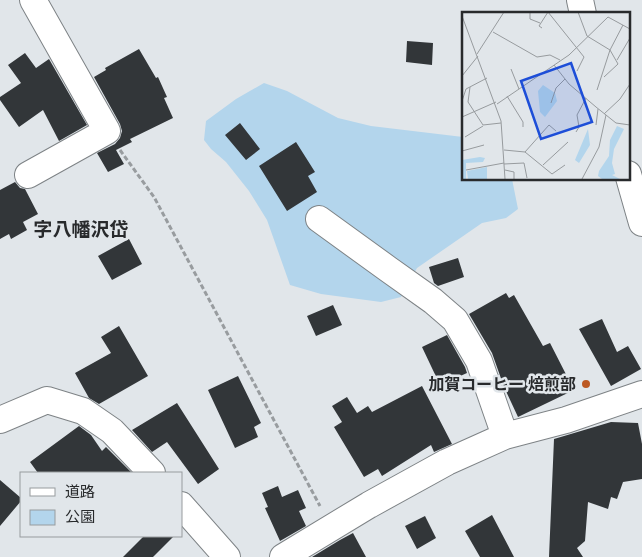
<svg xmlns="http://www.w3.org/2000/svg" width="642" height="557" viewBox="0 0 642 557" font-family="'IBM Plex Serif','Noto Sans JP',serif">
	<rect width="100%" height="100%" fill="#e1e6ea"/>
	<path fill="#b3d5ec" d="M264,83l23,8 51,27 33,8 92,11v42h49l6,30 -12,9 -24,5 -65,45 -16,29 -20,5 -60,-8 -31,-9 -23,-65 -18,-29 -23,-29 -15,-13 -7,-9 2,-19 30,-22z"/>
	<path fill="#323639" d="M407,41l26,2 -1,22 -26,-3z
		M139,49l17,29 2,-1 9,20 -3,1 9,20 -43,21 2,3 -16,8 8,14 -16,8 -11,-19 18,-9 5,-6 2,-7 -2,-7 -26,-47 12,-7 -1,-2z
		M25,53l11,15 13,-9 38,66 -28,16 -16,-31 -24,17 -19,-27v-3l21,-14 -13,-18z
		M240,123l20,26 -14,11 -21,-25z
		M296,142l19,30 -7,4 9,16 -30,19 -28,-45z
		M15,182l5,6 5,1 13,25 -15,8 4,8 -16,9 -2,-5 -9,5v-49z
		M129,239l13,25 -30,16 -14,-24z
		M458,258l6,19 -26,9 -4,-3 -5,-16z
		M506,293l3,5 5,-3 29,51 7,-3 24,47 -56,27 -14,-30 -12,-34 -23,-39z
		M333,305l9,20 -26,11 -9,-20z
		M602,319l15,33 11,-6 13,23 -30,17 -32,-57z
		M119,326l29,50 -49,28 -10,-6 -14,-25 36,-20 -10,-16z
		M447,335l18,32 2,6 -27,12 -18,-38z
		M238,376l23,47 -7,4 4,10 -23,11 -27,-58z
		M422,386l30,58 -18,8 -3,-7 -49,31 -4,-7 -14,8 -30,-50 8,-5 -10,-16 15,-9 10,16 11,-7 4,6z
		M177,403l42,66 -21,15 -31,-42 -15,10 -20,-22z
		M611,422l27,1 4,21v35l-19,3 -6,17 -6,-2 -3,12 -20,-7 -3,39 -8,7 6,9h-34l5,-118z
		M79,426l12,9 11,16 4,-4 26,26h-94l-8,-11z
		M0,480l21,18v3l-21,25z
		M278,486l4,11 16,-7 8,18 -7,3 7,15 -26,15 -15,-33 3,-1 -6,-14z
		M492,515l22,42h-34l-15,-26z
		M425,516l11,22 -19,11 -12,-23z
		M353,533l13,24h-54l28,-17z
		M144,536h30l-21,21h-30z"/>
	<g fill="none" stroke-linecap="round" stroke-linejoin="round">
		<defs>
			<path id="minor" d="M580,0l3,14
				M628,174l14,49
				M28,175l79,-44 -74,-131
				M319,219l69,50 45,32 22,19 24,41 26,75
				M0,420l47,-20 36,11 29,20 40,42
				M181,505l46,52
				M283,557l86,-52 78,-43 58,-26 61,-16 76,-26"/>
		</defs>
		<use href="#minor" stroke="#7e8386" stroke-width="28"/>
		<path stroke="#989c9f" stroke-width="3" stroke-dasharray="5 2.5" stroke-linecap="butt" d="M120,150l34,47 166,309"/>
		<use href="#minor" stroke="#fff" stroke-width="26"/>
	</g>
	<circle fill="#bc5822" stroke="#e1e6ea" stroke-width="2" cx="586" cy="384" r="5"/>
	<g text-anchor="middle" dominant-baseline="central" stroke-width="5" stroke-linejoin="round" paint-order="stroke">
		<g font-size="16" font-weight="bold" fill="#282a2c" stroke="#e1e6ea" text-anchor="end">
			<text x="576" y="384">加賀コーヒー 焙煎部</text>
		</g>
		<g font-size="19" font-weight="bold" fill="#282a2c" stroke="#e1e6ea">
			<text x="81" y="229">字八幡沢岱</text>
		</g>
	</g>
	<g transform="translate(462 12)">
		<rect width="168" height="168" fill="#e1e6ea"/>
		<path d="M81,73l12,8 2,8 -12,16 -5,-5 -2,-21zM155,114l7,3 -10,20 -2,14 3,11 -3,1 8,4h-18l-4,-3 1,-5 10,-15 1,-16zM126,117l2,16 -11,18 -4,-3zM18,145l5,1 -2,4 -17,1v16h-4v-19zM25,155v12h-19l-1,-8z" fill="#b3d5ec"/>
		<path fill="none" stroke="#979b9e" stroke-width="1" d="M68,0v7l10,4M86,0l36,45 -7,14M116,0l9,24 23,14 8,14 -14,13M0,4l39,105 4,58M146,5l22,12M80,16l-3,-2 9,-14M31,20l44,25 13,-2 10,5M15,42l27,-42M155,48l13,-22M92,53l15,19 27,23 20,16 14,2M49,57l8,20M0,64l16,-20M8,75l-2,15 15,23 18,-2M135,78l13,-40 13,-25M45,84l16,26v5M0,89l4,-12 21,-11M89,91l5,-15 9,-9M35,92l72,-49 39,-38M142,102l16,-15 10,-15M0,105l34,-15M134,113l2,-16M114,120l3,-5 -2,-12 9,-17M3,125l18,-11M42,138l21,2 27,22 13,-9M0,139l22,-6M63,140l24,-27 7,6M42,152l20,-1 3,15M81,153l25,-23M4,158l38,-7M43,158l9,2v7M120,167l17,-32 7,-32"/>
		<path fill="#1d4ed8" fill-opacity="0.15" stroke="#1d4ed8" stroke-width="2.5" d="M109,51l21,59 -51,17 -20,-58z"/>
		<rect width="168" height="168" fill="none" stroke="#282a2c" stroke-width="2.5"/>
	</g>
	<rect x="20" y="472" width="162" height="65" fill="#e1e6ea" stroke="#979b9e"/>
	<rect x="30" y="488" width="25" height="8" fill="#ffffff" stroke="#979b9e"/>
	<text x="65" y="497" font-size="15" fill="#282a2c">道路</text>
	<rect x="30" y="510" width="25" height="15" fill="#b3d5ec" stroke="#979b9e"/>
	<text x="65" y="522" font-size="15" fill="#282a2c">公園</text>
</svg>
